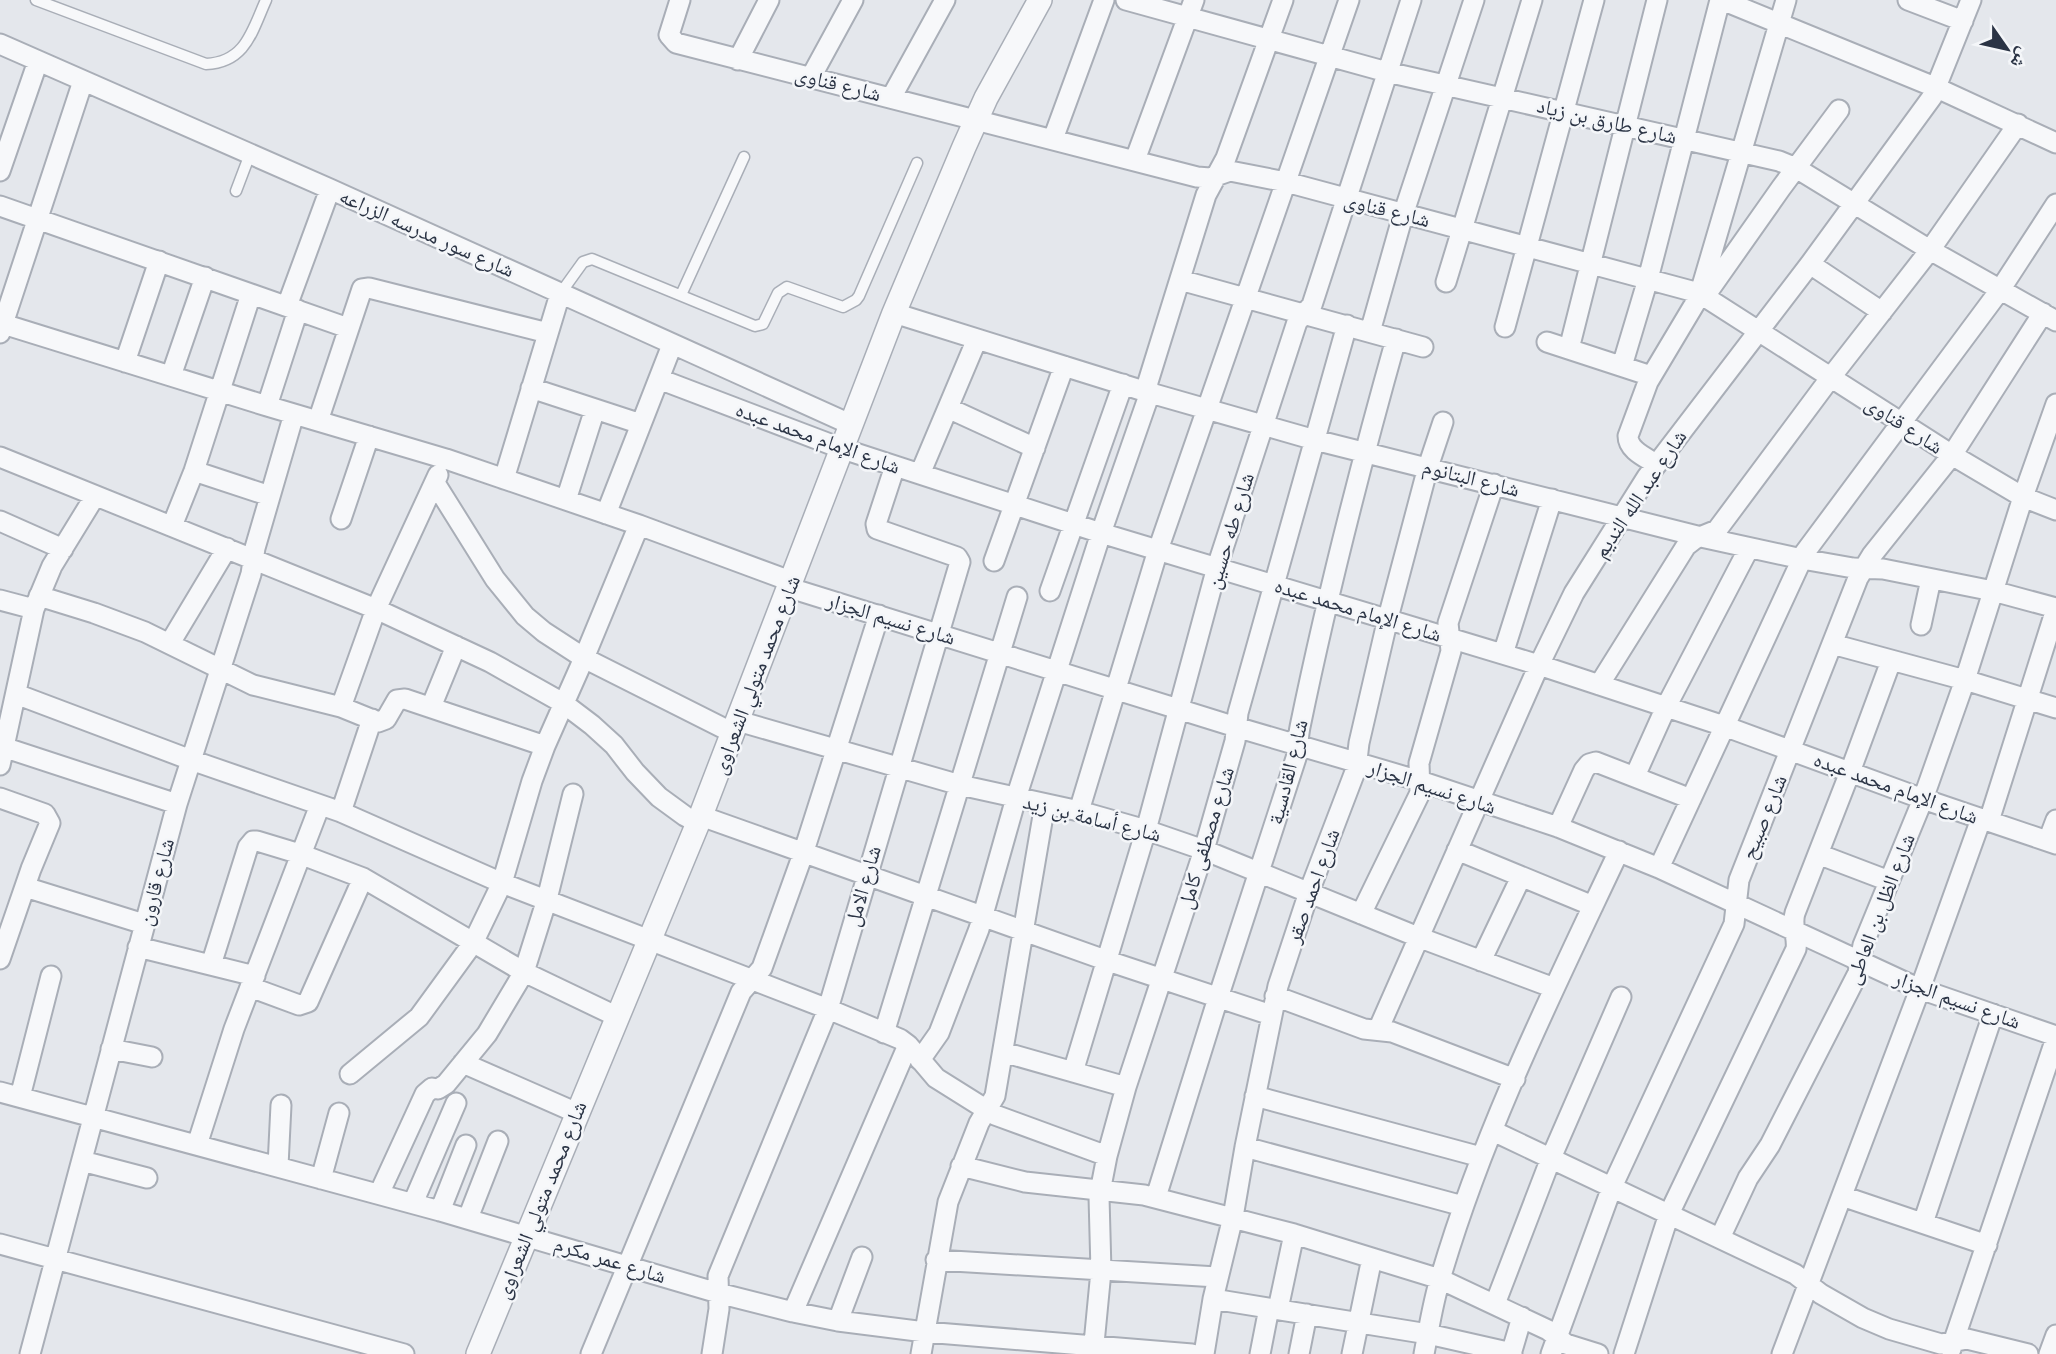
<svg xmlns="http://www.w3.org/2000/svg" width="2056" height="1354" viewBox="0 0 2056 1354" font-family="'Fira Sans Condensed','Noto Naskh Arabic',sans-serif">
	<rect width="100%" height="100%" fill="#e4e7ec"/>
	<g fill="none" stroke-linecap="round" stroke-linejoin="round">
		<defs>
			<path id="service" d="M36,0l170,64c40,-2 46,-33 60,-64
				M236,191l14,-37
				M560,294l23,-32 9,-3 163,67 8,-2 15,-31 9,-6 56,20 13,-7 3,-4 58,-133
				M681,295l63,-138"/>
			<path id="minor" d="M680,0l-11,35 7,8 521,134 13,1 20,-7 56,11 413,111 253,162 71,42 33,13
				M1126,0l261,72 392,89 17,7 134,82 126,71
				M1722,0l215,88 119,55
				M1908,0l55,21
				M0,44l330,145 522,236
				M738,60l31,-60
				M811,77l42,-77
				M891,98l54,-98
				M1053,139l51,-139
				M1135,160l59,-160
				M0,171l38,-110
				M0,206l348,122
				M1810,264l72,48
				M1180,280l243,67
				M1446,282l86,-282
				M1705,296l76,-108 58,-78
				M287,306l43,-117
				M894,313l253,79 168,48 386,97 101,22 51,9 30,1 110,22 63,17
				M0,323l267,83 179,53 193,66 154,57
				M1505,327l89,-327
				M1370,332l33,-117 71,-215
				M0,333l83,-252
				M1547,342l104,34
				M1569,349l88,-349
				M125,362l34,-101
				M1622,366l26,-87 72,-279
				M171,376l34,-99
				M659,379l184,70 258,84 438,132 185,61 199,73 133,45
				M531,388l110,36
				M267,406l31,-96
				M948,408l87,40
				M318,421l44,-132 7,-1 179,45
				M0,457l376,152 114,53 73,41 29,22 22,20 21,27 24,25 26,19 13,7
				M1656,464c-11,-7 -28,-14 -28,-28l20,-54 46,-77 8,-19 84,-286
				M194,471l76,25
				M920,474l57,-135
				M504,479l56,-185
				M435,483l60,96 30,37 19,16 40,26 149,75
				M566,500l29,-91
				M606,514l66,-169
				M341,519l28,-83
				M0,521l63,28
				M172,526l22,-55 57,-177
				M1800,559l200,-269 56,-86
				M994,561l70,-195
				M790,588l446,139 184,54 138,46 101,41 261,121 136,47
				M1050,591l73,-207
				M39,596l55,17 51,19 108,53 88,22 37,15 8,-3 11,-19 8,-1 140,47
				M0,600l34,9
				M1921,625l10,-46
				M170,643l57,-95
				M1832,644l133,36 91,28
				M1503,654l49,-155
				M1599,685l87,-139 9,-7 22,-9 114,-153 99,-127 88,-126
				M16,694l175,66 150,52 161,71 326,126 72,30 8,6 28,33 59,37 112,41
				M341,707l35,-98 62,-134
				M431,707l25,-61
				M738,721l222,64 119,26 67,19 58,20 214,87 136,51
				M0,746l177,58
				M0,765l34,-156 18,-43 43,-70
				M1635,776l31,-69 83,-159
				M0,798l45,16 5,9 -19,46 -31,90
				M1079,811l79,-261 191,-550
				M341,812l31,-93
				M701,816l407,145 163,54
				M1989,821l67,-212
				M1558,827l26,-57 5,-6 7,-2 95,37
				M2048,841l8,-21
				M1457,850l136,56
				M1818,854l71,27
				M1659,868l143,-309
				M25,887l119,37
				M1361,914l59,-121 -1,-30 32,-112 -3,-28 46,-139
				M138,947l117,29
				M1481,961l40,-84
				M211,965l37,-118 5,-6h4l43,13 63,24 161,94 94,45
				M250,987l49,18 9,-3 55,-124
				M1275,996l89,33 28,3 123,47
				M1378,1030l161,-365 35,-72 73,-116 163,-213 122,-167 39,-97
				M884,1033l133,-436
				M111,1049l41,8
				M1003,1052l123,35
				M920,1060l19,-27 40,-104 37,-131 85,-265 46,-132 1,-19 58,-187 20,-37 57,-158
				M463,1063l114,50
				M1073,1072l73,-242 71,-263 80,-245 15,-17 99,-305
				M350,1074l69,-57 54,-74 29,-60 30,-102 13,-35 39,-88 55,-133
				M0,1092l440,119 278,82 75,19 45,9 87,11 267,22
				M1255,1096l226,61
				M20,1097l31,-121
				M1493,1131l302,143 26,20 42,24 26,11 52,15 26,-5 61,15
				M197,1145l37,-116 86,-224
				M1245,1147l218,59
				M82,1161l65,17
				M278,1166l3,-61
				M961,1166l64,16 119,13 150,39 146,45 108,51 18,14 32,10
				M321,1179l18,-66
				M379,1194l46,-100 7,-6 6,1 8,-5 41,-50 37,-62 23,-73 26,-105
				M1842,1196l145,49
				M1156,1197l62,-199 78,-240c2,-10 2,-21 4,-31 27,-131 60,-260 96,-388
				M413,1203l43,-100
				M440,1211l26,-66
				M468,1218l30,-77
				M1923,1223l70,-209
				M1720,1238l28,-60 22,-33 88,-172 5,-28 60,-146 42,-119 58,-183 33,-93
				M0,1244l404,110
				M936,1260l281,17
				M1213,1299l215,35 84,19
				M1495,1304l56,-146 70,-161
				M1278,1309l16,-75
				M793,1312l115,-267
				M838,1321l24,-64
				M1951,1349l105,-311
				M30,1354l147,-550 74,-230 4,-26 39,-134
				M591,1354l150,-362 21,-24 41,-114 76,-239
				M712,1354l7,-45 -1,-33 110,-267 132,-447 -3,-5 -80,-28 -1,-5 19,-58
				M921,1354l27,-152 31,-79 16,-27 50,-292
				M1093,1354l8,-83 -2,-74 8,-41 19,-69 78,-237 31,-109 3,-28 109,-388
				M1204,1354l9,-55 20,-82 12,-70 33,-161 31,-94 47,-123 3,-26 29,-125 40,-151 15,-45
				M1260,1354l9,-46
				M1299,1354l8,-40
				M1352,1354l20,-96
				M1424,1354c5,-26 9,-53 17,-78 43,-147 113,-287 178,-425
				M1511,1354l11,-37
				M1551,1354l61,-167 122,-263 5,-44 119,-302 14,-23 80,-100 91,-142
				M1624,1354l45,-140 127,-265c2,-12 -5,-23 -1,-36l55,-141 41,-111
				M1782,1354l138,-365 61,-170
				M2049,1354l7,-19"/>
			<path id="tertiary" d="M478,1354l220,-531 196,-510 70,-166 22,-49 54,-98"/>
		</defs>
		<use href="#service" stroke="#a9aeb7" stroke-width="13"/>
		<use href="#minor" stroke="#a9aeb7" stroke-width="23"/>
		<use href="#tertiary" stroke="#a9aeb7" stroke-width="26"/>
		<use href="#service" stroke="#f7f8fa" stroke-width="10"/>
		<use href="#minor" stroke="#f7f8fa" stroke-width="19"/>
		<use href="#tertiary" stroke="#f7f8fa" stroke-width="23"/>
	</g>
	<g text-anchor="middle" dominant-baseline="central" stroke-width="5" stroke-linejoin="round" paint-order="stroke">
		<g font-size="21" fill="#2b3445" stroke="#f4f6f9">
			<text transform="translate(838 84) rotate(14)">شارع قناوى</text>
			<text transform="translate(1607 121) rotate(13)">شارع طارق بن زياد</text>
			<text transform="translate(1387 210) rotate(14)">شارع قناوى</text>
			<text transform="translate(427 233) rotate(24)">شارع سور مدرسه الزراعه</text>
			<text transform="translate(1904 425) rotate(33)">شارع قناوى</text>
			<text transform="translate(818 438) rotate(20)">شارع الإمام محمد عبده</text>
			<text transform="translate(1471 478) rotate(14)">شارع البتانوم</text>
			<text transform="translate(1640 494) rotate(-56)">شارع عبد الله النديم</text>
			<text transform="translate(1230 531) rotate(-73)">شارع طه حسين</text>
			<text transform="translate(1358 610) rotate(17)">شارع الإمام محمد عبده</text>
			<text transform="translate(891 619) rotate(17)">شارع نسيم الجزار</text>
			<text transform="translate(756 675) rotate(-69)">شارع محمد متولي الشعراوى</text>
			<text transform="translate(1288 772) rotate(-76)">شارع القادسية</text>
			<text transform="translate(1432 787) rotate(18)">شارع نسيم الجزار</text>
			<text transform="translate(1896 788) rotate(20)">شارع الإمام محمد عبده</text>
			<text transform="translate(1764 817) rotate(-68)">شارع صبيح</text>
			<text transform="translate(1092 818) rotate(14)">شارع أسامة بن زيد</text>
			<text transform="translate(1206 838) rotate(-73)">شارع مصطفى كامل</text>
			<text transform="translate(156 882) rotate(-75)">شارع قارون</text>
			<text transform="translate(863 886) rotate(-74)">شارع الامل</text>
			<text transform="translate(1313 886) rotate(-70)">شارع احمد صقر</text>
			<text transform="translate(1880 909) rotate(-69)">شارع الظل بن العاطى</text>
			<text transform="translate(1957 1000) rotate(20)">شارع نسيم الجزار</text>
			<text transform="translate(541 1200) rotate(-68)">شارع محمد متولي الشعراوى</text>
			<text transform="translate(610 1260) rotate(17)">شارع عمر مكرم</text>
		</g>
	</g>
	<g transform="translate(2007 49) rotate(124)" stroke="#f4f6f9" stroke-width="5" paint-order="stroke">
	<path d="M0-5L12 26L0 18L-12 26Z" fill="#2b3445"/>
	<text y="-10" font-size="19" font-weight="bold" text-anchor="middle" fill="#2b3445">ش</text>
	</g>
</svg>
